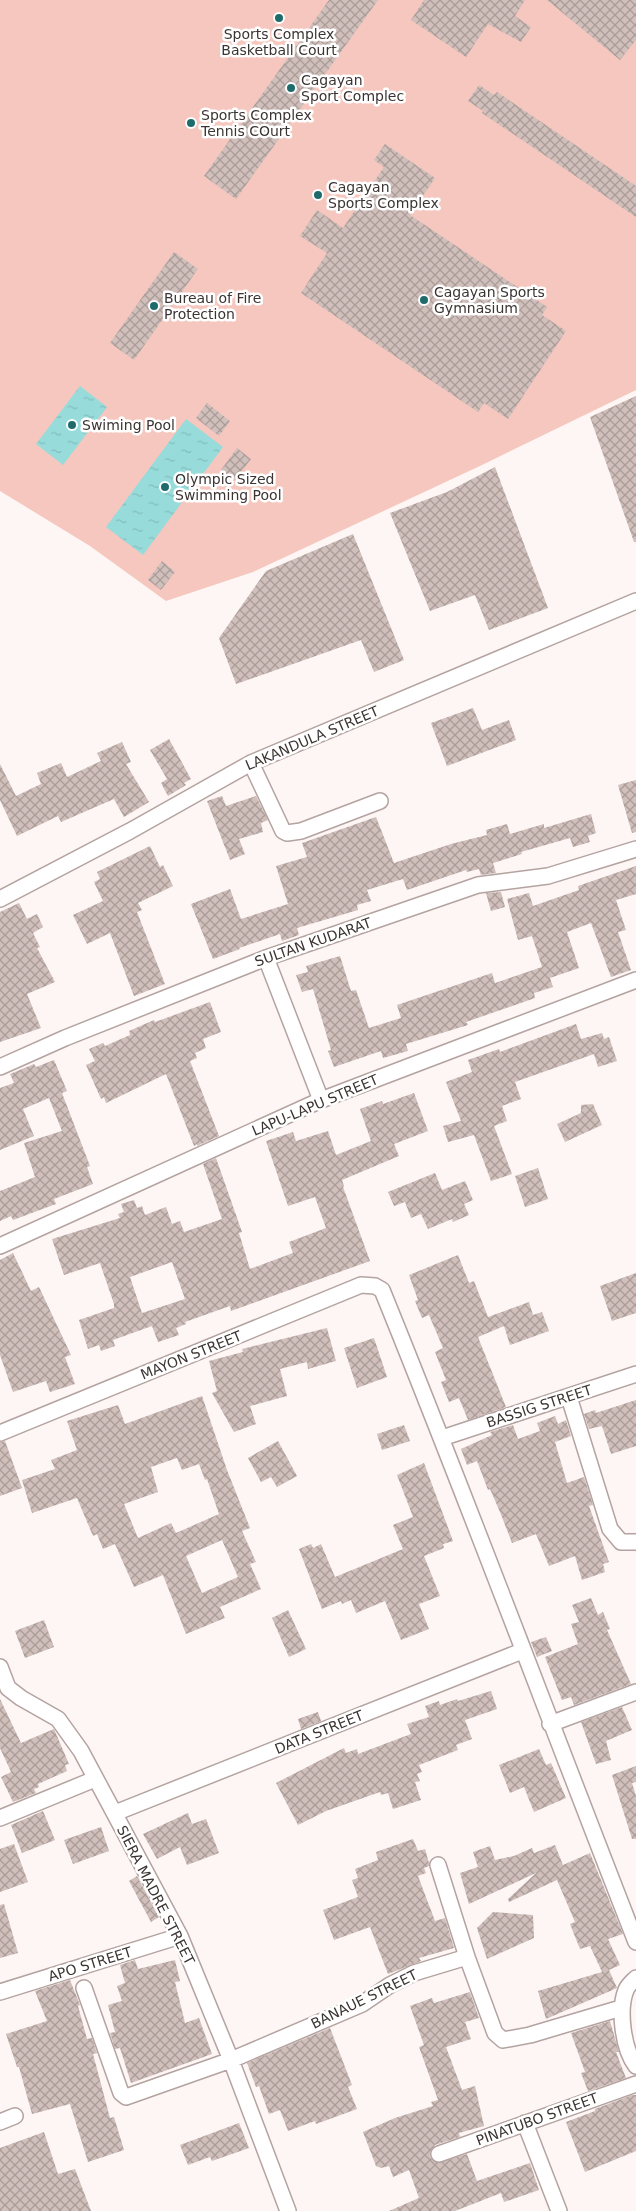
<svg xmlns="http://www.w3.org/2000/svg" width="636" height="2211" viewBox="0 0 636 2211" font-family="'DejaVu Sans',sans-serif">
	<defs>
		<pattern id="water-ripples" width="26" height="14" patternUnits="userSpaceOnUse" patternTransform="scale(1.25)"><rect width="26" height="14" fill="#97dbdb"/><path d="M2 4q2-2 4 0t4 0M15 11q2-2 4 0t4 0" fill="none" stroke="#83bdbc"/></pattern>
		<pattern id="building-cross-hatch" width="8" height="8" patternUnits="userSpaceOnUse" patternTransform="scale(1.25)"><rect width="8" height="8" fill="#d0bfbb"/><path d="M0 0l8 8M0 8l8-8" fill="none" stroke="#aa9c99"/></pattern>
	</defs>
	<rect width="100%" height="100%" fill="#fdf6f4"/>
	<path fill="#f5c7be" d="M0,0h636v390l-154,75 -229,107 -87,29 -76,-55 -90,-55z"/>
	<path fill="url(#water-ripples)" d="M80,386l27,21 -44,58 -27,-21z
		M186,419l37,28 -80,108 -37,-28z"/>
	<path fill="url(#building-cross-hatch)" fill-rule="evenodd" d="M329,0h49l-142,199 -32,-23z
		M424,0h101l-10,16 16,11 -10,15 -33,-18 -22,33 -55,-37z
		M547,0h89v40l-16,20z
		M479,85l15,10 3,-3 139,94v31l-154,-104 1,-2 -15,-10z
		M385,144l50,34 -25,37 137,92 -5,8 24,16 -58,88 -24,-16 -6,9 -177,-119 26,-40 -27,-17 17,-26 26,18 41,-61 -10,-7z
		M174,252l24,17 -64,91 -24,-17z
		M636,396v146h-2l-44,-125z
		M207,403l23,18 -11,15 -23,-18z
		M237,448l14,11 -16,21 -14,-10z
		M495,467l53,141 -59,22 -14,-35 -45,16 -40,-98 57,-21z
		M353,534l51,126 -30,12 -13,-32 -125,44 -17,-46 47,-67z
		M162,561l13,11 -14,18 -13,-10z
		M473,708l9,22 27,-10 7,20 -69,26 -16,-43z
		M169,739l22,40 -7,4 2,2 -18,11 -7,-13 6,-4 -17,-29z
		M122,742l9,20 -5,2 23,38 -25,15 -10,-18 -53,23 -3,-6 -41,20 -17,-36v-36l16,32 25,-12 -4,-11 24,-10 6,14 34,-16 -4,-8z
		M636,780v52l-4,1 -14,-48z
		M222,796l4,10 30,-10 12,24 -7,3 2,9 -24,7 6,15 -15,6 -23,-59z
		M591,814l5,19 -8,3 2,6 -17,5 -3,-9 -49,14 1,2 -29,9 3,10 -15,2 -2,-6 -12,3 -1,-2 -59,20 -4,-11 -36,11 4,11 -14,4 1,5 -61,18 2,7 -17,6 -2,-7 -41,14 1,1 -27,10 -22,-55 39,-15 11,30 47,-15 -12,-38 31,-9 -5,-14 74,-26 18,46 57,-19 36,-9 -1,-5 21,-6 3,10 34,-10v4z
		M150,846l10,21 3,-2 10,21 -35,17 4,7 -5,2 28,72 -31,12 -24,-63 -23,11 -14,-29 30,-14 -9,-19 6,-3 -3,-7z
		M636,866v28l-20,6 10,30 -8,2 13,38 -20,7 -20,-54 -24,9 12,36 -29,10 3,9 -19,6 1,5 -69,24 2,3 -62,19 2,7 -25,7 -2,-7 -47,16 -6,-16 3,-1 -18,-61 -11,3 -6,-17 12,-3 -2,-6 34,-10 11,35 5,-1 13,38 32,-10 -4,-13 95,-32 3,10 47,-16 -10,-31 -14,4 -11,-41 22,-6 4,13 46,-16 -1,-4z
		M501,892l4,15 -14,4 -5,-18z
		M19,903l8,16 10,-5 6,13 -10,6 7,14 -3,1 18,34 -28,12 14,34 -41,14v-130z
		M210,1002l11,30 -18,7 3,9 -11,5 2,5 -7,3 29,75 -22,10v-2l-3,2 -28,-72 -60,29 -2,-6 -3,2 -15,-34 9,-4 -6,-12 14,-6 2,3 25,-11 -1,-4 25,-11 1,2z
		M576,1024l5,15 21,-6 2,6 5,-2 8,24 -19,6 -4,-13 -79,28 6,17 -19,7 5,15 -13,5 18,48 -21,7 -17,-46 -26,7 -5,-16 18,-5 -15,-39 26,-10 -4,-12 31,-11 1,3z
		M54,1060l13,31 -5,2 28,73 -3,1 6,17 -39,15 2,5 -43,16 -2,-4 -11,5v-30l35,-14 -11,-34 38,-12 -13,-33 -26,11 11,27 -34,14v-62l14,-5 -4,-9 24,-10 2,3z
		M414,1093l14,38 -34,13 5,12 -57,24 2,6 -1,1 27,74 -139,50 -1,-5 -45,16 1,2 -10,4 3,7 -21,7 -6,-16 -39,14 2,6 -14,5 -2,-6 -11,4 -9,-29 35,-12v-4l-14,-41 -36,12 -12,-36 68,-21 -2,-4 6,-2 -3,-8 13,-4 3,8 5,-2 3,9 21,-8 6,17 8,-3 4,11 38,-13 -19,-55 13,-6 26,74 -3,1 11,36 43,-16 -4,-11 37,-14 -11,-31 -27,9 -22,-65 27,-9 3,9 32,-10 8,24 35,-14 -11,-32 22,-8 1,3zM172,1262l13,37 -43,14 -12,-36z
		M593,1104l9,21 -37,17 -8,-18 24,-11v-8z
		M538,1168l10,31 -23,8 -10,-31z
		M435,1173l7,17 23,-9 8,19 -9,4 5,11 -16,7 -1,-3 -24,10 -7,-15 -10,4 -6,-16 -11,4 -6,-14z
		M13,1253l18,38 8,-4 32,68 -6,2 10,27 -25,8 -4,-11 -33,11 -13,-37v-95z
		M458,1255l11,28 5,-2 14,36 41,-15 4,13 9,-3 7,19 -39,14 -6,-19 -26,11 28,70 -38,13 -9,-22 -10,4 -8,-20 5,-2 -11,-28 8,-4 -14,-33 -7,3 -7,-17 3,-1 -9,-25z
		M636,1273v40l-24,8 -12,-35z
		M327,1328l9,33 -28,8 -1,-7 -27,7 7,27 -37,10 6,18 -22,8 -22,-39 5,-2 -8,-30 34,-9 -1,-3z
		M374,1338l13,39 -30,11 -13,-40z
		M202,1396l25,74 23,58 -8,3 14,31 -6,2 11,25 -41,18 5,11 -39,16 -23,-59 -29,12 -19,-43 -12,5 -6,-15 -4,2 -16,-38 -45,15 -10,-33 33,-11 -4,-9 26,-10 -10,-29 51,-16 7,19zM177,1458l5,12 17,-6 6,16 2,-1 12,35 -43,19 -5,-10 -33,15 -14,-34 34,-12 -7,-25zM222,1540l16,37 -36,16 -16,-37z
		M636,1400v46l-25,8 -9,-28 -13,3 -5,-15 11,-4 1,3z
		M555,1416l3,8 8,-4 5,16 -16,6 12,41 17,-6 9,28 -4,1 20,56 -6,2 2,8 -23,8 -7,-24 -26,10 -13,-32 -24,9 -12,-31 -10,-23 -2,1 -11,-29 -10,4 -6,-16 31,-14 -2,-3 23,-7 5,14 22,-8 -3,-8z
		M404,1425l6,16 -28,9 -5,-16z
		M5,1441l17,47 -22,8v-54z
		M278,1441l19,35 -20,11 -6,-10 -10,5 -13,-24z
		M424,1463l29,78 -10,3 1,4 -20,8 16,40 -21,8 10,25 -28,11 -16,-39 -29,12 -5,-13 -9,4 -1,-3 -19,8 -23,-60 12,-5 2,4 8,-4 14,33 68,-28 -10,-24 20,-8 -16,-42z
		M591,1598l7,17 5,-3 7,17 -3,1 24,54 -57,21 -3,-8 -9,3 -17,-43 33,-13 -7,-20 8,-2 -7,-17z
		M288,1610l18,39 -17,8 -17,-39z
		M44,1620l10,27 -29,11 -10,-27z
		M546,1637l6,14 -15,6 -6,-15z
		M491,1691l6,18 -32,11 7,19 -16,6 2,5 -39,15 3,7 -5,2 3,7 -5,1 6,18 -28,9 -5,-16 -7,2 -1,-3 -54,19 -28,14 -22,-42 68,-35 2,5 11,-4 1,5 53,-20 -4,-10 22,-7 -4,-11 14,-5 1,4 17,-6 1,2z
		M0,1699l21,44 33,-14 15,35 -4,1 2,6 -29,13 1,3 -5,2 2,4 -23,9 -12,-25 10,-5 -11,-24z
		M622,1707l10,23 -26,11 5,19 -15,4 -15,-42z
		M318,1712l3,9 -20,8 -3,-10z
		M539,1749l7,16 5,-2 15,35 -32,14 -10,-25 -14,6 -11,-28z
		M636,1766v16l-4,1 4,13v43h-4l-20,-64z
		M43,1811l12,29 -33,13 -11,-28z
		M188,1813l4,11 14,-5 13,34 -32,12 -7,-18 -23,12 -14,-25z
		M101,1827l8,24 -36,13 -9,-24z
		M413,1839l5,12 7,-2 4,14v3l-5,2 2,5 -8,3 17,45 10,-3 9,30 -35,10 2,3 -33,13 -18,-47 -36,13 -11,-30 35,-13 -6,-17 6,-2 -3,-9 23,-9 -2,-8z
		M14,1844l14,38 -28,10v-43z
		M555,1845l8,20 27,-12 33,81 -15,5 12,26 -11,5 8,18 -71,31 -8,-28 64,-19 -12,-26 -10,3 -10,-25 5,-2 -18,-42 -48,22 -1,-3 28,-26 -67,31 -9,-31 18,-6 -5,-15 17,-6 5,14 19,-4 18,-8 2,5z
		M137,1876l22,41 -8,5 -22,-41z
		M4,1904l14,49 -18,5v-53z
		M493,1912l40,3 1,23 -47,21 -10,-31z
		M135,1960l3,9 37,-9 5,21 -5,1 10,41 14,-5 13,36 -81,29 -11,-35 -5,1 -5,-16 5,-1 -7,-27 14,-4 -5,-15 8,-3 -5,-18z
		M70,1980l10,25 -2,1 9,33 5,-1 5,15 -4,1 17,64 4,-1 10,33 -36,12 -18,-58 -38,10 -13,-47h-2l-11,-33 41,-13 -12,-30z
		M470,1992l9,26 -14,4 6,17 -25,8 16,43 13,-4 9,40 -25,7 1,4 -25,8 -5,7v5l8,6 29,-9 10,27 53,-18 9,27 -35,12 -3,-9 -46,18h-66l30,-13 -10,-28 -16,7 -4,-11 -8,2 -5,-2 -13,-34 32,-14 38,-12 -2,-4 7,-2 -19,-53 5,-2 -14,-39 22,-8 2,5z
		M610,2021l9,31h-3l10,26 -38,13 -7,-18 4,-1 -14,-39z
		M330,2028l22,57 -4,2 9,22 -41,15 -1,-3 -27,10 -8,-21 -11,4 -10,-28 -3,1 -9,-24z
		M632,2095h4v56l-51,21 -19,-50 29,-11v-2z
		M239,2123l10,25 -37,13 -2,-4 -22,8 -8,-20z
		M44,2132l14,42 17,-5 16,42h-91v-63z"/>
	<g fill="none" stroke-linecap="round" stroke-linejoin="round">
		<defs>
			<path id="street" d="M251,763l32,68 4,2 14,-2 79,-30
				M0,899l130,-68 121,-68 385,-162
				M266,958l55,142
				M0,1067l65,-29 201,-80 212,-73 70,-9 88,-27
				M0,1246l321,-146 315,-120
				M569,1397l41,132 11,13h15
				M0,1433l361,-148 14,1 7,4c88,216 169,435 254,652
				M442,1438l194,-64
				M0,1667l8,21 13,10 37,21 23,32 99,185 51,124 57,151
				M550,1724l86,-32
				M115,1813l407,-162
				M0,1818l95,-39
				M438,1865l29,92
				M636,1978c-4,4 -8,7 -10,12 -8,20 -3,59 10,76
				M84,1988l37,105 5,4 105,-37 131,-56 28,-19 24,-12 53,-16 28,76 8,7 27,-5 91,-27
				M0,1992l180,-56
				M0,2122l15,-6
				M525,2123l34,88
				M439,2154l197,-70"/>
		</defs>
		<use href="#street" stroke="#b4a3a0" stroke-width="18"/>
		<use href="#street" stroke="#fff" stroke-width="15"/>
	</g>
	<g fill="#1f6b6b" stroke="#fff" stroke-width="2">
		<circle cx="279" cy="18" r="5"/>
		<circle cx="291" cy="88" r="5"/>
		<circle cx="191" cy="123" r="5"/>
		<circle cx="318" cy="195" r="5"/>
		<circle cx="424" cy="300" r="5"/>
		<circle cx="154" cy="306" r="5"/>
		<circle cx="72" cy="425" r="5"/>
		<circle cx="165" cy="487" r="5"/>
	</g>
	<g text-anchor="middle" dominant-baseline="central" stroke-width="5" stroke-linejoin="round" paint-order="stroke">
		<g font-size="14" fill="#3b3433" stroke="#fff" text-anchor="start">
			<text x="279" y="34" text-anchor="middle">Sports Complex<tspan x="279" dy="16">Basketball Court</tspan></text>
			<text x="301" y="80">Cagayan<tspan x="301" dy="16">Sport Complec</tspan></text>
			<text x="201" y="115">Sports Complex<tspan x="201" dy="16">Tennis COurt</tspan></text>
			<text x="328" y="187">Cagayan<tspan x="328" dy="16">Sports Complex</tspan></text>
			<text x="434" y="292">Cagayan Sports<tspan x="434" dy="16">Gymnasium</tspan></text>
			<text x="164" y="298">Bureau of Fire<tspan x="164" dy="16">Protection</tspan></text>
			<text x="82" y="425">Swiming Pool</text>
			<text x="175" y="479">Olympic Sized<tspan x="175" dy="16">Swimming Pool</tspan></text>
		</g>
		<g font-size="14" fill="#3b3433" stroke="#fff">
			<text transform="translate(312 738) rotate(-23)">LAKANDULA STREET</text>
			<text transform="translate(313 942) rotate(-19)">SULTAN KUDARAT</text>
			<text transform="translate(315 1105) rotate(-23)">LAPU-LAPU STREET</text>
			<text transform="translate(191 1355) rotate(-22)">MAYON STREET</text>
			<text transform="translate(539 1406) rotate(-18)">BASSIG STREET</text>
			<text transform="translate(319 1732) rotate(-22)">DATA STREET</text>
			<text transform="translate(156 1895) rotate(63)">SIERA MADRE STREET</text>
			<text transform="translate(90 1964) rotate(-17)">APO STREET</text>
			<text transform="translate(364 1999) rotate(-26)">BANAUE STREET</text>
			<text transform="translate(537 2119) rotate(-20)">PINATUBO STREET</text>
		</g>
	</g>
</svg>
